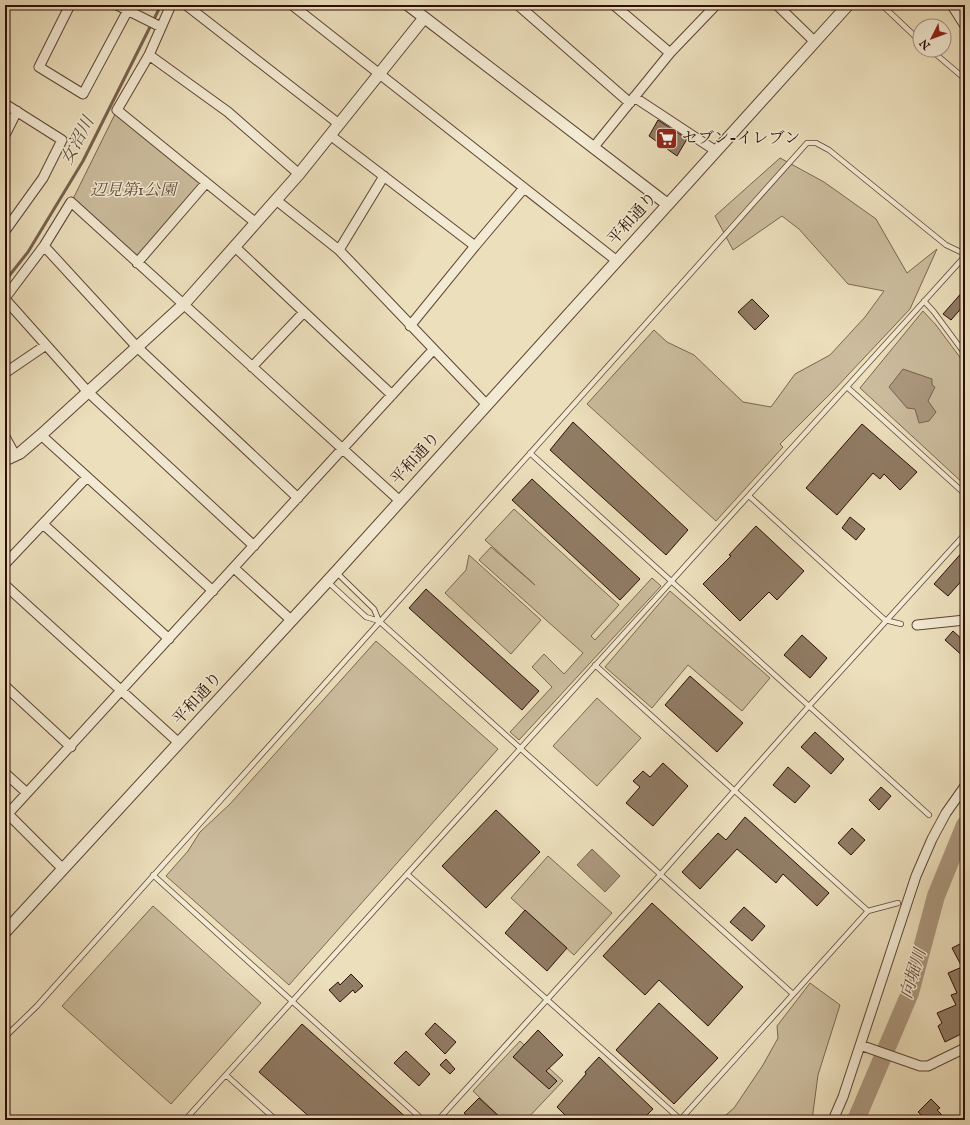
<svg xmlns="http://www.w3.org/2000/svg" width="970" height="1125" viewBox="0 0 970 1125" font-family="'IM FELL English','Noto Serif JP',serif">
	<rect width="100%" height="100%" fill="#ecdfbc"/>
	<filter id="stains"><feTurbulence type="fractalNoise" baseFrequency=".005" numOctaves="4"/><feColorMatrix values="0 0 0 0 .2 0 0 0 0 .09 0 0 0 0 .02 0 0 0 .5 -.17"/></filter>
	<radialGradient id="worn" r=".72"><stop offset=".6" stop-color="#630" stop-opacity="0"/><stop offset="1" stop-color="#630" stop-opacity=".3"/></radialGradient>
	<path fill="#cbbc9d" stroke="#7c6651" d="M117,110l89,73 -69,80 -66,-60z
		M780,158l44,24 52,37 31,54 30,-24 -27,60 -78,83 -52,52 3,3 -67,74 -129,-117 67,-74 13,12 27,13 49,47 28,5 24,-33 35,-19 35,-38 19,-26 -36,-7 -49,-55 -17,-13 -49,34 -18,-34z
		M923,311l13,14 29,39v121l-105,-97z
		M514,509l105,96 -28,31 4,4 57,-62 9,8 -142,154 -9,-8 42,-45 -20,-20 12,-13 20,20 19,-21 -104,-93 12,-13 44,38 -50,-45z
		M469,555l72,65 -30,34 -66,-61 21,-23z
		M670,591l100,87 -28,33 -54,-46 -36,43 -47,-41z
		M376,641l122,108 -209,236 -123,-109 22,-25 12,-19 30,-28z
		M597,698l44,40 -44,48 -44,-40z
		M548,856l64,57 -38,42 -63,-57z
		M153,906l108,97 -90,101 -109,-98z
		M810,983l30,22 -22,70 -6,45h-92l14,-12 29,-43 15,-27 -1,-12z
		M520,1041l43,40 -37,39h-23l-30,-29z"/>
	<path fill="#ab987e" stroke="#78614e" d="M903,369l29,10v6l3,2 -7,14 8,11 -7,9 -10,2 -4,-14 -8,-1 -18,-21z
		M592,849l28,27 -15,16 -28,-27z"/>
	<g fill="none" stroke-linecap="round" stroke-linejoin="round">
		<path stroke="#78614e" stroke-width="3" d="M5,281l23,-29 55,-91 78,-156"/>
		<path stroke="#ab987e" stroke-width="18" d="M856,1120l54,-127 26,-97 29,-71"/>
	</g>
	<path fill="#907b64" stroke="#2c0f05" d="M658,120l29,19 -10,17 -28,-20z
		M965,289v15l-14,16 -8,-6z
		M752,299l17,17 -14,14 -17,-18z
		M573,422l115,108 -22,25 -116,-105z
		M862,424l55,48 -17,18 -16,-16 -4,5 -7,-6 -36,42 -31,-27z
		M532,479l108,100 -20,21 -108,-100z
		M850,517l15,12 -9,11 -14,-12z
		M756,526l48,45 -27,29 -8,-8 -29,29 -37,-37 28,-28 -2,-1z
		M965,549v28l-17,19 -14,-12z
		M426,589l113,102 -17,19 -113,-102z
		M953,631l12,11v16l-20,-18z
		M802,635l25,23 -17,20 -26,-23z
		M690,676l53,47 -26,29 -52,-47z
		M815,732l29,27 -13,15 -30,-27z
		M663,763l25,23 -35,40 -27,-23 14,-16 -7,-6 10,-10 7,6z
		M788,767l22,19 -15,17 -22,-18z
		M881,787l10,9 -12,14 -10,-10z
		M496,810l44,42 -54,56 -44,-42z
		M745,817l84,76 -12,13 -34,-32 -7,9 -39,-34 -37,40 -18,-17 36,-39 8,7z
		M852,828l13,12 -14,15 -13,-12z
		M652,903l91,84 -35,39 -49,-46 -14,15 -42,-39z
		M744,907l21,19 -13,15 -22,-19z
		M525,910l42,38 -20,23 -42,-38z
		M962,943l3,5v84l-20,10 -7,-16 4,-3 -5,-10 19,-8 -5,-10 6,-2 -9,-20 14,-6 -10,-19z
		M351,974l12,12 -8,7 -2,-3 -13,12 -11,-12 9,-8 2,3z
		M659,1003l59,55 -44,46 -58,-54z
		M435,1023l21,19 -11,12 -20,-20z
		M302,1024l107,96h-96l-54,-48z
		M538,1030l25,25 -17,16 11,10 -8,8 -36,-32z
		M406,1051l24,23 -11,12 -25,-23z
		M599,1057l54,52 -11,11h-72l-13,-13 29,-33 -1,-2z
		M446,1059l9,10 -5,5 -10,-9z
		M479,1098l24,22h-32l-7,-7z
		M931,1099l9,9 -3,2 10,10h-20l-9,-8z"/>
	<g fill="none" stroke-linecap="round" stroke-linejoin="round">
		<defs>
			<path id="service" d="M882,5l38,36
				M931,50l34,29
				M924,301l10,11 31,42
				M847,387l118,107
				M530,453l399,362
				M749,496l136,124 16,4
				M328,582l38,35 13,4 -5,-12 -38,-37
				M379,621l414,373
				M595,665l273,246
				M407,874l273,245
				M153,875l270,245
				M5,1037l32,-31 770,-863h9l13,7 117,95 19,9
				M226,1075l50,45
				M185,1120l780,-864
				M438,1120l222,-245 149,-169 156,-172
				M680,1120l188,-209 30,-8"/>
			<path id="minor" d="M70,5l-31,62 44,27 45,-84
				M117,5l44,22
				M171,5l-22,50 -32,55 139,113
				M186,5l153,119
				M292,5l325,256
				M518,5l112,98
				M614,5l56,48
				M777,5l37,36
				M149,55l79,57 71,62
				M634,97l82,54
				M5,104l57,36 -19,38 -38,53
				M5,135l12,-24
				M330,135l145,111 49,-58
				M593,148l77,-95 46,-48
				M276,200l63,50 148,155
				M44,246l93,101 161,151
				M235,247l157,148
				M339,250l45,-74
				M137,263l69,-80
				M5,298l39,-52 27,-44 329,299
				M5,299l83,93 166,154
				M410,326l65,-80
				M252,367l52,-55
				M5,373l41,-28
				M41,435l172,156
				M5,437l10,18
				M43,524l126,115
				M5,564l82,-87
				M234,568l57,52
				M5,585l174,158
				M917,625l48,-5
				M5,686l66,61
				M5,773l22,20
				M8,814l55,55
				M5,817l428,-467
				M860,1045l60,21h8l37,-18
				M833,1120l10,-23 73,-221 16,-37 14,-26 19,-27"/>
			<path id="tertiary" d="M408,5l259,199
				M953,5l12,19
				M5,460l15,-7 21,-18 142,-130 116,-131 125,-156
				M5,932l331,-360 512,-567"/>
		</defs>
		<use href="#service" stroke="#5c4333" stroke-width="6"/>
		<use href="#minor" stroke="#5c4333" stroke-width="11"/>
		<use href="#tertiary" stroke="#5c4333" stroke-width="13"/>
		<use href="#service" stroke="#f3ead3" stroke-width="4.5"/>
		<use href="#minor" stroke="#f3ead3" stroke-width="9"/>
		<use href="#tertiary" stroke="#f3ead3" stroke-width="11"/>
	</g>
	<defs>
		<symbol id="supermarket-square" viewBox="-11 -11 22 22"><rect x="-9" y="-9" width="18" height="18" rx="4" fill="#8f2418" stroke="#f3ead3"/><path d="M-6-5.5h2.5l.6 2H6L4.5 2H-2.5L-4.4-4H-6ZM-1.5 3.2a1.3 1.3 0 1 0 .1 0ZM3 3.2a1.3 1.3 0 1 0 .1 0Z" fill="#fff"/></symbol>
	</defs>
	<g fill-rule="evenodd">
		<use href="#supermarket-square" x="654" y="126" width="25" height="25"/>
	</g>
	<g text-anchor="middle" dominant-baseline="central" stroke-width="3" stroke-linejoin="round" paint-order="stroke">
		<g font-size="16" fill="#2c0f05" stroke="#f3ead3" text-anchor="start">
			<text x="682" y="139">セブン-イレブン</text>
		</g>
		<g font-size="16" font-style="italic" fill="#644c3a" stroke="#f3ead3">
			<text x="133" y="191">辺見第1公園</text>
		</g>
		<g font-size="16" fill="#2c0f05" stroke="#f3ead3">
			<text transform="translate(633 219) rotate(-48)">平和通り</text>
			<text transform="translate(416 459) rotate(-48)">平和通り</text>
			<text transform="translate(198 699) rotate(-48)">平和通り</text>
		</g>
		<g font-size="17" font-style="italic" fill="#654d3b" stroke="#f3ead3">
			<text transform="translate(78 141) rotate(-62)">女沼川</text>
			<text transform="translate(914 974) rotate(-73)">向堀川</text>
		</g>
	</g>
	<rect width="970" height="1125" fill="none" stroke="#ecdfbc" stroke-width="20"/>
	<rect x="6" y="6" width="958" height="1113" fill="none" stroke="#2c0f05" stroke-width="2"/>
	<rect x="10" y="10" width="950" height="1105" fill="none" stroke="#2c0f05"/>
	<g transform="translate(932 38) rotate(228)"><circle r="19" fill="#f3ead3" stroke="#a39281"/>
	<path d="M0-3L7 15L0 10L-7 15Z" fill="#8f2418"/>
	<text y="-6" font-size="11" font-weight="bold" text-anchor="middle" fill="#2c0f05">N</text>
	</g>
	<rect width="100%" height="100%" filter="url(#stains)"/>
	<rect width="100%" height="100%" fill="url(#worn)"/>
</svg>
